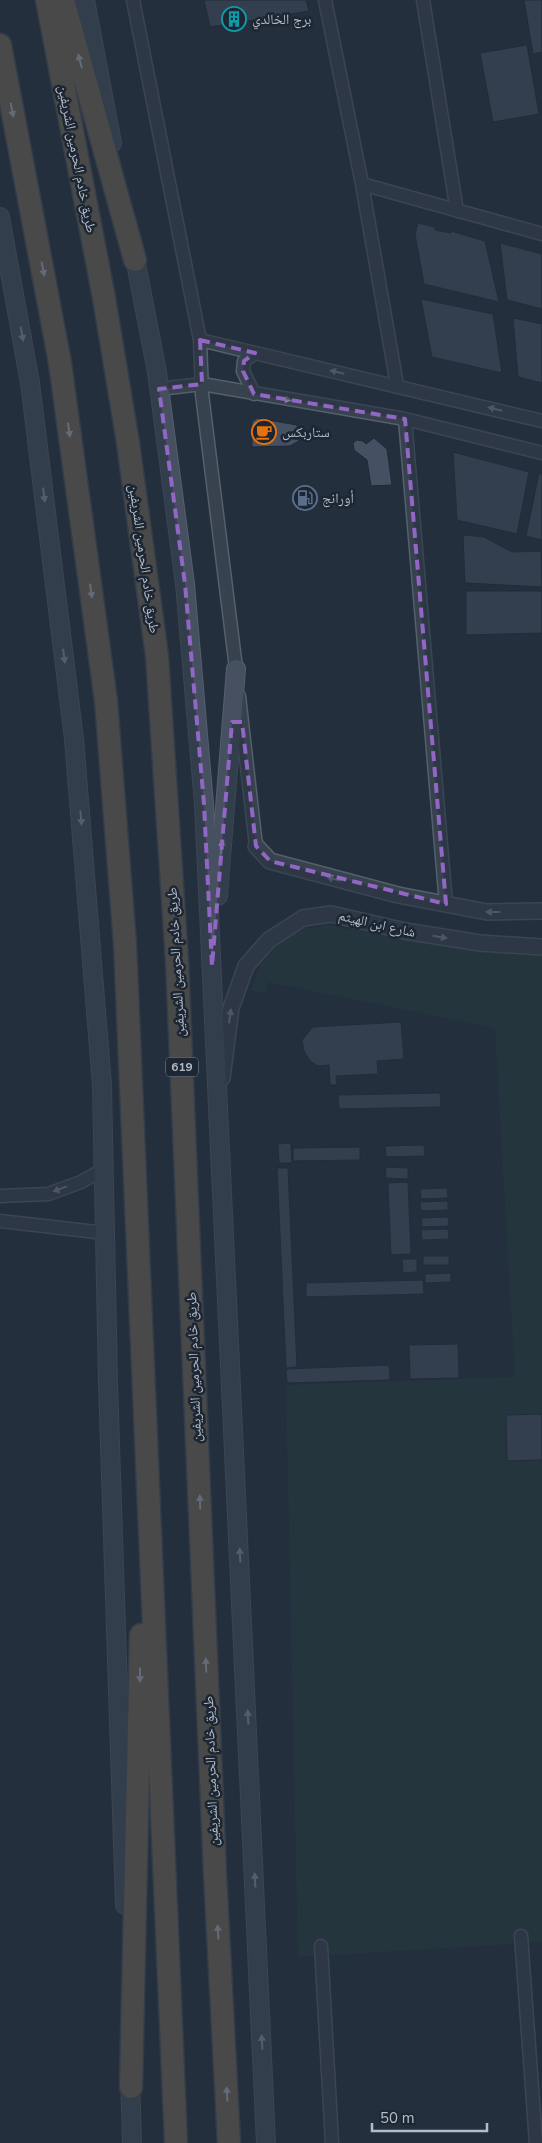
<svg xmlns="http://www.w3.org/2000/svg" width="542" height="2143" viewBox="0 0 542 2143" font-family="'Nunito Sans','Noto Naskh Arabic',sans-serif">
	<rect width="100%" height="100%" fill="#242f3e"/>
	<path fill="#263c3f" d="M327,925l138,25 77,3v989l-244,15 -12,-572 229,-8 -20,-349 -227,-46 -3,10 -14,-1 9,-26 26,-28 22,-9z"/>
	<path fill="#455162" stroke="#1f2835" d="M204,0h102l3,11 -99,16z
		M524,0h18v52l-9,2z
		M527,45l12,69 -46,8 -13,-69z
		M418,223l17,4v3l16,3v-2l34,10 14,61 -75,-18 -9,-50z
		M500,243l42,11v55l-35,-9z
		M421,299l72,15 9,59 -70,-16z
		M513,318l29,6v59l-24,-6z
		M257,418l40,7 2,16 -9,5 -38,1v-25z
		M374,438l13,11 5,36 -21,1 -4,-26 -13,-10 -1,-7 4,-3 6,1 3,3z
		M453,452l76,20 -12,62 -60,-14z
		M539,473l3,1v66l-16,-4z
		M463,535l21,2 28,15 29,-1 1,36 -77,-4z
		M466,591h76v42l-76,2z
		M401,1022l3,37 -27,2 1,13 -42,2 1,9h-7l-1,-20 -11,1 -8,-5 -6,-10 -2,-11 11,-13z
		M440,1093l1,14 -102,2 -1,-14z
		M291,1143l1,20h-13l-1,-19z
		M424,1145l1,11 -39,1 -1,-11z
		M360,1147v13l-67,1v-13z
		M386,1167l22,1v11l-23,-1z
		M277,1168h11l9,199 -11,1z
		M408,1182l3,72 -20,1 -3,-72z
		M447,1188l1,10 -27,1 -1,-10z
		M448,1201v9l-27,1 -1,-9z
		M448,1217l1,9 -27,1 -1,-9z
		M448,1229l1,10 -27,1 -1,-10z
		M423,1256h26v9h-26z
		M402,1259h15v13l-14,1z
		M451,1273v9l-26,1v-9z
		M423,1280l1,14 -118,3v-14z
		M458,1344l1,34 -49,1 -1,-34z
		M389,1365l1,15 -103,3 -1,-14z
		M542,1414v46l-35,1 -1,-46z"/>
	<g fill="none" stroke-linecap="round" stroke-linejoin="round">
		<defs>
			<path id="minor" d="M133,0l67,340 2,54 35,282
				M325,0l37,184 35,201
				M423,0l34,211
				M362,184l180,50
				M200,340l342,81
				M159,389l43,-5 203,35 137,34
				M254,394l-11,-23 1,-10 11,-8
				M405,419l41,485
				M239,696l17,150
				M0,1196l48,-2 33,-12 23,-13
				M0,1221l105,12
				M521,1936l15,207
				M321,1946l11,197"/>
			<path id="tertiary" d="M256,846l14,15 128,34 89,17 55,-1
				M222,1078l9,-70 15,-42 23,-26 34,-22 28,-4 74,17 75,12 62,4"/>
			<path id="secondary" d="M85,0l27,143
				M0,217l30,166 44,356 28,346 6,298 17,522
				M133,248l24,124 28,212 19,220 62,1339
				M218,896l18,-227
				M130,2076l2,67"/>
			<path id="motorway" d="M47,0l57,298 24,145 29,213 20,305 38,913 14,269
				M63,0l72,260
				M0,45l60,318 46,338 19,243 51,1199
				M131,2087l10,-452"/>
		</defs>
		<use href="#minor" stroke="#565f6c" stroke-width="15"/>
		<use href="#tertiary" stroke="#565f6c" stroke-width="18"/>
		<use href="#secondary" stroke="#565f6c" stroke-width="20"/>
		<use href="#motorway" stroke="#434c59" stroke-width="25"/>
		<use href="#minor" stroke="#38414e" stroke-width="12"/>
		<use href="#tertiary" stroke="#38414e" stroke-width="15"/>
		<use href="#secondary" stroke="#465061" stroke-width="18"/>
		<use href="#motorway" stroke="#746855" stroke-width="22"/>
	</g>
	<defs><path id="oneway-solid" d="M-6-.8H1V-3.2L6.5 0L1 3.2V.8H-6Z" transform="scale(1.25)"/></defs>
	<g fill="#aeb4bd">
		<use href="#oneway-solid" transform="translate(80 61) rotate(-105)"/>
		<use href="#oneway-solid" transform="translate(12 110) rotate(79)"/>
		<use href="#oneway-solid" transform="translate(43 269) rotate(79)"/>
		<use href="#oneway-solid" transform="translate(69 430) rotate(82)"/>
		<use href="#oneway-solid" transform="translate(91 591) rotate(82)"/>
		<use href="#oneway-solid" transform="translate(200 1502) rotate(-92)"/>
		<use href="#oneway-solid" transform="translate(206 1665) rotate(-92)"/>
		<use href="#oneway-solid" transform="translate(140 1675) rotate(91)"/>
		<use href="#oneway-solid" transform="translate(218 1932) rotate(-93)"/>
		<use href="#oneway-solid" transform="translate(227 2094) rotate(-93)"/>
	</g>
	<g fill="#8e96a5">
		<use href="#oneway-solid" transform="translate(22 334) rotate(80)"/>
		<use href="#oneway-solid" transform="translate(44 495) rotate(83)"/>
		<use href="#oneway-solid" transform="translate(64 656) rotate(83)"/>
		<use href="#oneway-solid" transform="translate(81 818) rotate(85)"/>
		<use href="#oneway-solid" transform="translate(222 847) rotate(-85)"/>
		<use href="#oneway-solid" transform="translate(240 1555) rotate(-93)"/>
		<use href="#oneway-solid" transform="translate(248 1717) rotate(-93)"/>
		<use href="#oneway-solid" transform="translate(255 1880) rotate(-93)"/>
		<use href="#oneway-solid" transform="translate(262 2042) rotate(-93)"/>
	</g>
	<g fill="#7c8592">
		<use href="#oneway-solid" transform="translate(337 372) rotate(-167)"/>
		<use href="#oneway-solid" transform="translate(284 399) rotate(9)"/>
		<use href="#oneway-solid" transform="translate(495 409) rotate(-166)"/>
		<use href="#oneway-solid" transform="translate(334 879) rotate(-166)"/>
		<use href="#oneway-solid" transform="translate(493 912) rotate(-180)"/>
		<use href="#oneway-solid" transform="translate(440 937) rotate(9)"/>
		<use href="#oneway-solid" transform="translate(230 1016) rotate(-82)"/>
		<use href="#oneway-solid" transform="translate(60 1189) rotate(160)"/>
	</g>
	<path d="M0 0H542V2143H0ZM200,340l55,13 -11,8 -1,10 11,23 151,25 41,485 -176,-43 -14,-15 -14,-124h-10l-20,244 -8,-162 -19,-220 -26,-195 43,-5z" fill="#242f3e" fill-opacity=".55" fill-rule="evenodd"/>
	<path fill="none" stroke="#9266c3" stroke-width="4" stroke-dasharray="10 6" stroke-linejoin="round" d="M200,340l55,13 -11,8 -1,10 11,23 151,25 41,485 -176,-43 -14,-15 -14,-124h-10l-20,244 -8,-162 -19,-220 -26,-195 43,-5z"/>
	<defs>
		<symbol id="building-ring" viewBox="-11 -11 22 22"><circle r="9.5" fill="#1d2633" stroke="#0f9aa8" stroke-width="1.5"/><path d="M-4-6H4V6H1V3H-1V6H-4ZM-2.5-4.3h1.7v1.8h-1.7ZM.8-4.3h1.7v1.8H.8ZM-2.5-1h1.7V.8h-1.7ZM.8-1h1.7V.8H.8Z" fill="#0f9aa8"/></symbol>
		<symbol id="cafe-ring" viewBox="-11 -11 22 22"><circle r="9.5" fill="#1d2633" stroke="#e8710a" stroke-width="1.5"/><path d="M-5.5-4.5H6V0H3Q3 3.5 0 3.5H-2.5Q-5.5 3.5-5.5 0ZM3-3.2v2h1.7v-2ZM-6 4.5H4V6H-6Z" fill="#e8710a"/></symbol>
		<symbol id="fuel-ring" viewBox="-11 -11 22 22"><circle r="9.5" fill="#1d2633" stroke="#5c6f8a" stroke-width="1.5"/><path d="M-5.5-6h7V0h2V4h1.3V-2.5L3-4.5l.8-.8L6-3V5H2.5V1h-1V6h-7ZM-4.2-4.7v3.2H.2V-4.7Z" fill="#5c6f8a"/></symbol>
	</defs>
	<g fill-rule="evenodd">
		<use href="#building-ring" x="220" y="5" width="28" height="28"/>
		<use href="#cafe-ring" x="250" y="418" width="28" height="28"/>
		<use href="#fuel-ring" x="291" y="484" width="28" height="28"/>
	</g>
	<g text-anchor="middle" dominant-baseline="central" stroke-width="5" stroke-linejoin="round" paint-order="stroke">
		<rect fill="#1d2633" stroke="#878f9c" stroke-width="1" x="166" y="1057.5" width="32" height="19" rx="4"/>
		<g font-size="12" font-weight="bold" fill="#b4bcc9">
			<text x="182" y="1067">619</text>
		</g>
		<g font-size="14" fill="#b4bcc9" stroke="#1d2633" text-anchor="start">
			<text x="252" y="19">برج الخالدي</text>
			<text x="282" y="432">ستاربكس</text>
			<text x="322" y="498">أورانج</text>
		</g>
		<g font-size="14" fill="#b4bcc9" stroke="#1d2633">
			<text transform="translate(77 159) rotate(79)">طريق خادم الحرمين الشريفين</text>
			<text transform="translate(144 559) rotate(82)">طريق خادم الحرمين الشريفين</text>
			<text transform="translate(377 924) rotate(13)">شارع ابن الهيثم</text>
			<text transform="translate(176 962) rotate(-93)">طريق خادم الحرمين الشريفين</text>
			<text transform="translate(194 1367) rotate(-92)">طريق خادم الحرمين الشريفين</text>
			<text transform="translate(211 1771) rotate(-92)">طريق خادم الحرمين الشريفين</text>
		</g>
	</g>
	<path d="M372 2123v8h115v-8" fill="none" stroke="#b4bcc9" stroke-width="2.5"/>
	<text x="380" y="2123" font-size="15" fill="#b4bcc9" stroke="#1d2633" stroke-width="4" paint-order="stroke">50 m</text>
</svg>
